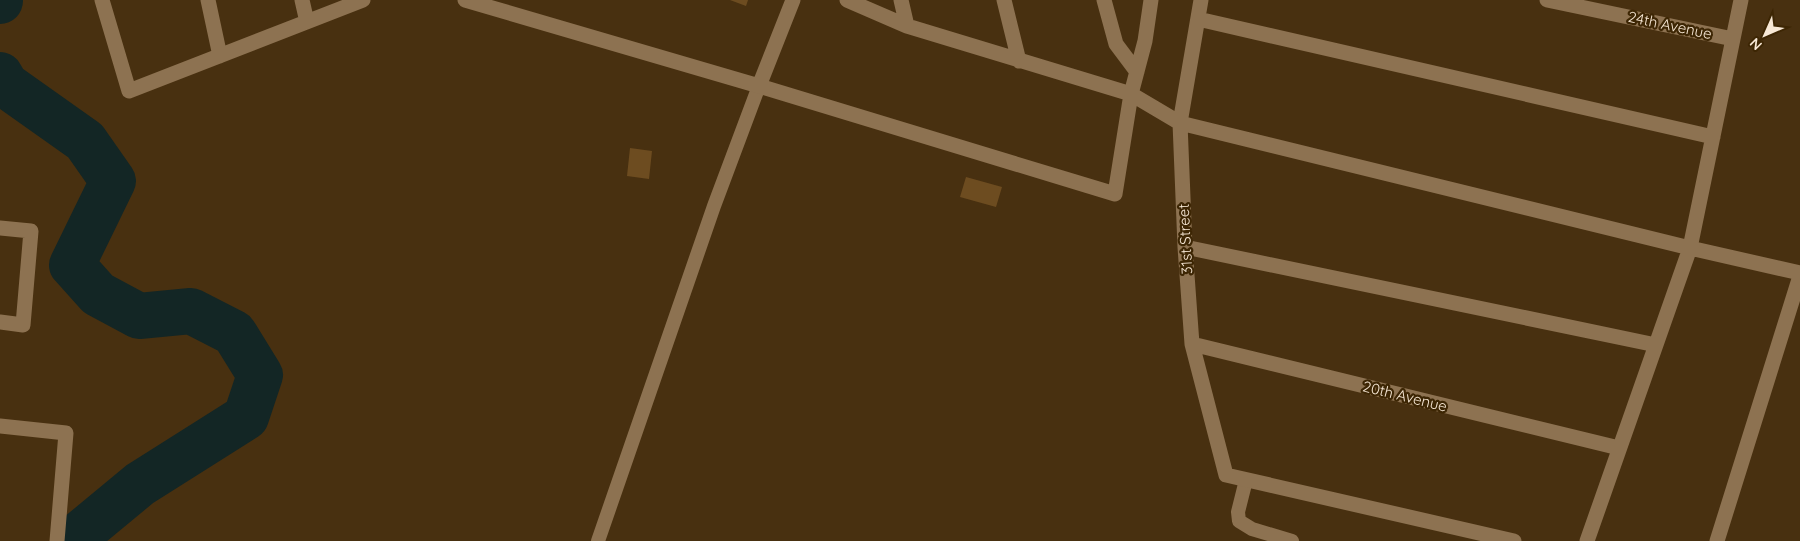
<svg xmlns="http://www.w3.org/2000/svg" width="1800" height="541" viewBox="0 0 1800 541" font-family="Quicksand,sans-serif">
	<rect width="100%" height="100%" fill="#483010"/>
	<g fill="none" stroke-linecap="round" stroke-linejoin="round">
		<path stroke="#132625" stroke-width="46" d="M0,1v-1
			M0,75l6,10 79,56 28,40 -41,84 26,29 41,22 52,-5 43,22 26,42 -14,42 -106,67 -58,48 -4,9"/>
	</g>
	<path fill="#6d4c20" d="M730,0h18l-2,6z
		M630,148l22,3 -3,28 -22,-3z
		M966,177l36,10 -6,20 -36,-10z"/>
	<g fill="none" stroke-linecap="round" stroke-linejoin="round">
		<path stroke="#8d7251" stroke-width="14" d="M1246,480l-8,32 1,9 13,8 40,12
			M598,541l116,-335 45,-120"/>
		<path stroke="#8d7251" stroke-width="15" d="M102,0l27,91 234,-91
			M208,0l12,56
			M302,0l5,22
			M465,0l294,86 356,108 16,-100 14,-53 6,-41
			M847,0l60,26 -6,-26
			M1004,0l15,61
			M1104,0l12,44 21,28
			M1201,0l-21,123 5,124 7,97 34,131 288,66
			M1547,0l186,39
			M1198,19l515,118
			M907,26l224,68 49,29 510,125 110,25
			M759,86l34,-86
			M0,228l31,3 -8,94 -23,-3
			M1185,247l471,98
			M1192,344l427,104
			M0,426l66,7 -9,108
			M1587,541l103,-293 51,-248
			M1717,541l83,-265"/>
	</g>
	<g text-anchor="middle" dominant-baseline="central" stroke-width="4.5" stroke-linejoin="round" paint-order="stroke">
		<g font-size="15" fill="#f7e8d6" stroke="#3d2604">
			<text transform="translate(1670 25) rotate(12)">24th Avenue</text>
			<text transform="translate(1185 239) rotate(-93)">31st Street</text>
			<text transform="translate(1405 396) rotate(14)">20th Avenue</text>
		</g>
	</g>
	<g transform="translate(1765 35) rotate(225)" stroke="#3d2604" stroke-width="4" paint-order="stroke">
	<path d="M0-4L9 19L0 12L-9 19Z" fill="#f7e8d6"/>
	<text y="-8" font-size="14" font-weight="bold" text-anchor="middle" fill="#f7e8d6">N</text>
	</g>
</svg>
